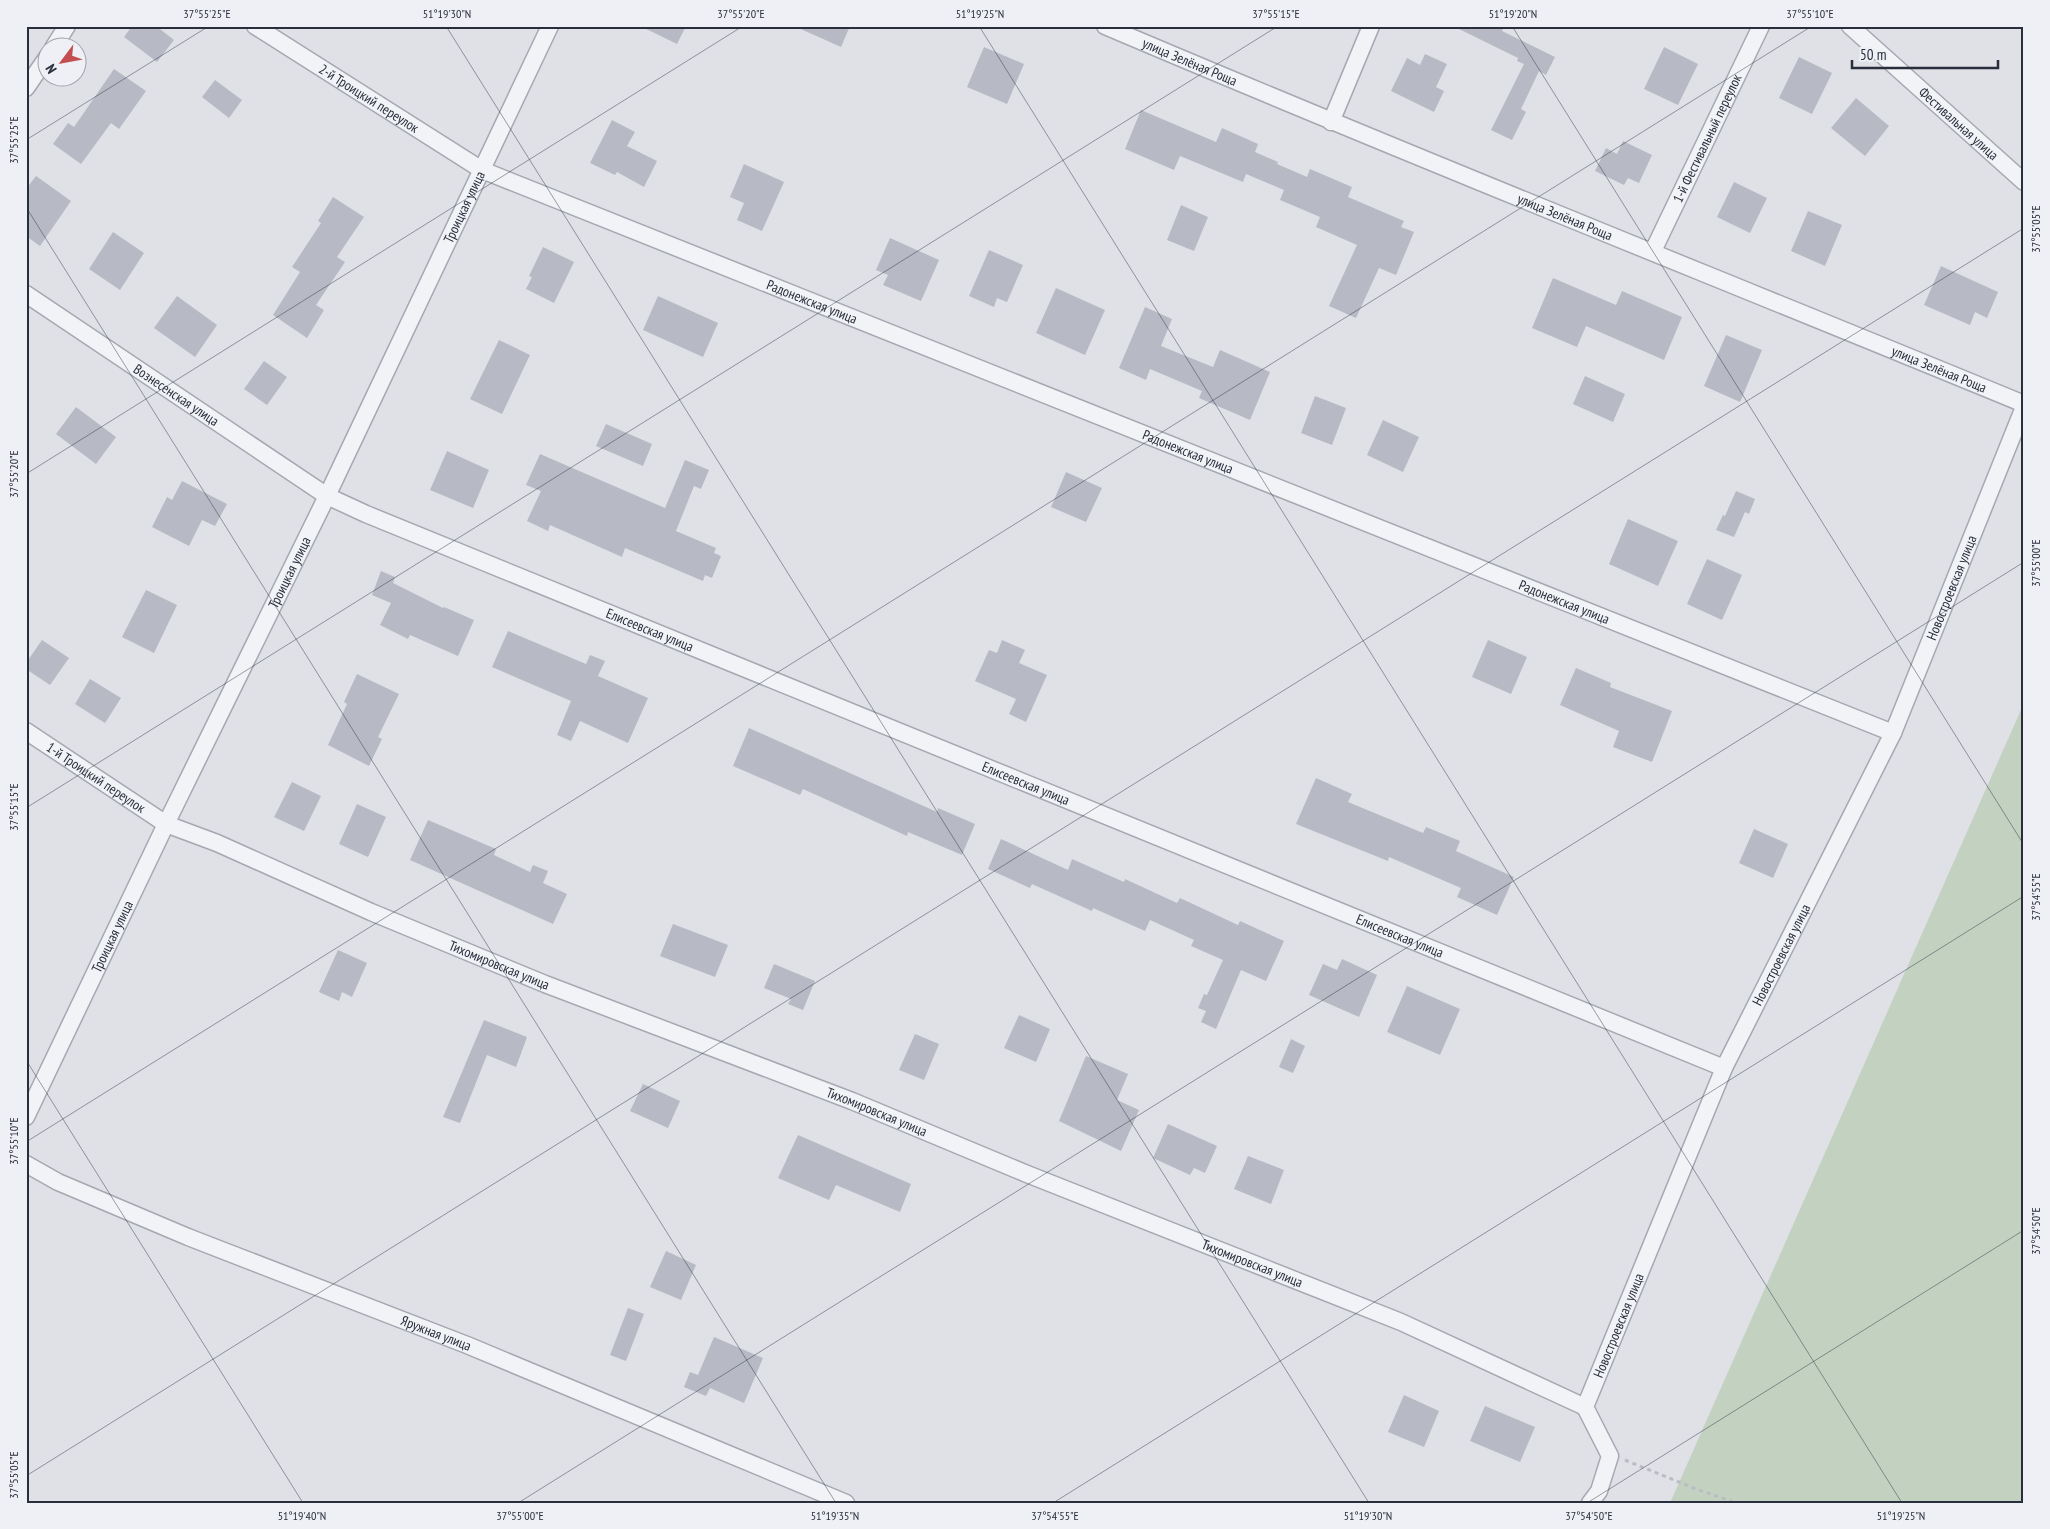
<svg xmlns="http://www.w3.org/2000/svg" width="2050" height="1529" viewBox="0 0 2050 1529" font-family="'PT Sans Narrow',sans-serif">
	<rect width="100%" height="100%" fill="#dfe1e7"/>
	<path fill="#c3d1c1" d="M2024,703v800h-354z"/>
	<path fill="#b7bac4" d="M132,26h24l18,14 -17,22 -33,-25z
		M640,26h46l-9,18z
		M794,26h56l-9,21z
		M1453,26h51l-2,5 53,26 -9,18 -7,-4 -18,38 5,3 -14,28 -21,-10 33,-66 -7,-3 1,-3z
		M984,47l40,17 -17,40 -40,-17z
		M1664,47l34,17 -20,41 -34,-16z
		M1425,54l22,10 -11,23 8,4 -10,21 -43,-21 16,-33 13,7z
		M1799,57l33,16 -20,41 -33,-16z
		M114,69l32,22 -27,38 -8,-6 -30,41 -28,-20 15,-21 6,4z
		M215,80l27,20 -13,18 -27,-21z
		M1856,98l33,28 -24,30 -34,-28z
		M1141,110l75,32 6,-14 36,16 -3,8 23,10 -1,2 30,13 3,-8 42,18 -4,10 56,24 -3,6 13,5 -18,43 -17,-7 -23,50 -27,-12 28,-61 -41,-18 4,-10 -40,-17 4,-10 -38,-16 -3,8 -63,-26 -6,14 -49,-21z
		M612,120l23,12 -8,14 30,15 -13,26 -27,-15 -2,3 -25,-12z
		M1623,141l29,14 -13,28 -11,-5 -4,7 -29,-14 11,-23 11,6z
		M744,164l40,18 -22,49 -25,-11 7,-17 -14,-6z
		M36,176l35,25 -31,45 -14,-10v-47z
		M1734,182l33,16 -17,35 -33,-16z
		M333,197l31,20 -27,40 8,5 -29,43 8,5 -17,28 -34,-23 27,-43 -8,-5 29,-44 -3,-2z
		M1181,205l27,12 -14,34 -27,-11z
		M1808,211l34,14 -17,41 -34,-15z
		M113,232l31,21 -24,37 -31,-21z
		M890,238l49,22 -18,41 -38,-16 5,-10 -12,-5z
		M543,247l31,15 -20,41 -28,-14 6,-12 -3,-1z
		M989,250l34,15 -16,37 -10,-4 -3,9 -25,-11z
		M1941,266l57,26 -11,26 -12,-6 -5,13 -46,-20z
		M1553,278l63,27 6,-14 60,26 -18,43 -78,-34 -9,21 -45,-19z
		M1056,288l49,22 -20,45 -49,-22z
		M177,296l40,29 -22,32 -41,-29z
		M658,296l60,27 -15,34 -60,-27z
		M1145,307l27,12 -11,27 52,21 7,-17 50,22 -20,48 -51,-22 3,-7 -52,-22 -4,11 -27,-12z
		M1726,335l36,15 -22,52 -36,-16z
		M499,340l31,15 -28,59 -32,-15z
		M264,361l23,16 -20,28 -23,-16z
		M1585,376l40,18 -12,28 -40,-18z
		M1315,396l31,12 -14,37 -31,-12z
		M76,407l40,30 -20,27 -40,-30z
		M1383,420l36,17 -16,35 -36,-17z
		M606,424l46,20 -9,22 -47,-20z
		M447,451l42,19 -16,38 -43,-18z
		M540,454l125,54 20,-48 24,10 -8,19 -7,-3 -18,45 40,17 -2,5 7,3 -9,22 -7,-3 -2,6 -78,-33 -3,9 -72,-32 -2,6 -21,-10 14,-30 -15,-6z
		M1066,472l36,16 -16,34 -35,-15z
		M182,481l45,23 -12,22 -13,-6 -13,26 -37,-19 15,-30 5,3z
		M1736,491l19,8 -6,15 -4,-2 -11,25 -18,-7 7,-15 2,1z
		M1628,519l50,22 -20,45 -49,-22z
		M1707,559l35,16 -20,45 -35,-16z
		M381,571l14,6 -2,6 50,25 1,-1 30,13 -16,36 -48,-21 -2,4 -28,-14 11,-22 -19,-8z
		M146,590l31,15 -23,48 -32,-16z
		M508,631l78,33 4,-9 15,6 -7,15 50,22 -20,45 -48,-22 -9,20 -14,-6 14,-34 -79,-34z
		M42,640l27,18 -19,27 -24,-16v-6z
		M1002,640l23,10 -6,13 28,12 -21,47 -17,-8 7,-15 -41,-18 14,-31 8,3z
		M1488,640l39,17 -16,37 -39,-17z
		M1576,668l35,15 -1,4 62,24 -20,51 -39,-15 6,-16 -59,-26z
		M357,674l42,20 -21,43 4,2 -13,27 -41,-21 19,-41 -3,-2z
		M90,679l31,19 -16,25 -30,-19z
		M749,728l188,84 1,-4 37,16 -13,31 -54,-23 -1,4 -104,-47 -3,6 -67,-29z
		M1316,778l36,16 -4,8 75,31 3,-6 34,14 -4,10 58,26 -17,38 -40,-18 4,-9 -72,-31 -1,4 -92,-37z
		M292,782l29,14 -17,35 -30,-14z
		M357,804l29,13 -18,40 -29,-13z
		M428,820l68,29 -2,6 36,17 3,-7 15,6 -5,12 24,11 -14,30 -143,-64z
		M1754,829l34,15 -15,34 -34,-15z
		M1001,839l67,31 4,-11 52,23 1,-3 52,24 3,-5 58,27 2,-4 44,20 -18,40 -25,-11 -25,59 -15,-7 5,-11 -8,-3 6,-14 3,1 16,-35 -32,-14 3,-6 -44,-20 -5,11 -52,-23 -1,3 -60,-27 -2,4 -42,-19z
		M673,924l55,21 -13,32 -55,-21z
		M338,950l29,13 -15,34 -10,-5 -3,9 -20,-9z
		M1342,959l35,16 -18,42 -50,-22 14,-31 14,6z
		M774,964l41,17 -12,29 -15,-6 3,-5 -27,-11z
		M1407,986l53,23 -20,46 -53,-23z
		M1019,1015l31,14 -14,33 -32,-14z
		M484,1020l43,17 -11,30 -29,-12 -27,68 -17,-6z
		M915,1034l24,10 -15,36 -25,-10z
		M1291,1039l14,7 -12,27 -14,-6z
		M1086,1056l42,18 -11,26 22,10 -18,41 -62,-30z
		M643,1084l37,17 -12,27 -38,-17z
		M1168,1124l49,22 -12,27 -11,-5 -4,7 -37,-17z
		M798,1135l113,49 -11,28 -64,-27 -7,15 -51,-22z
		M1248,1156l36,14 -13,34 -37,-15z
		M666,1251l30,14 -15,35 -31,-13z
		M628,1308l16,6 -18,47 -16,-6z
		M714,1337l49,21 -19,45 -34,-15 -4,8 -22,-9 6,-15 8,3z
		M1404,1395l35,16 -15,36 -36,-15z
		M1485,1406l50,21 -15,35 -50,-21z"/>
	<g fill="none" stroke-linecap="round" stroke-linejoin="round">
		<defs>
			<g id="minor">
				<path id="s1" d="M255,26l227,144 1411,563"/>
				<path id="s2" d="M1105,26c305,130 613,252 919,378"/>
				<path id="s3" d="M1850,26l174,156"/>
				<path d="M53,48l14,-22"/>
				<path d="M26,88l22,-32"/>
				<path d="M1331,122l40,-96"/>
				<path id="s4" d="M1653,251l108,-225"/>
				<path id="s5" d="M26,294l301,202 39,18 1358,554"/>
				<path id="s6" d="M26,731l140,93 51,19 154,69 174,72 307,117 175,73 374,148 184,85"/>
				<path id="s7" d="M26,1117l140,-293 161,-328 223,-470"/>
				<path id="s8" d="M26,1164l32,18 130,55 279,108 379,158"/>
				<path id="s9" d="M1590,1503l9,-12 11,-35 -25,-49 139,-339 169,-335 131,-326"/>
			</g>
		</defs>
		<use href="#minor" stroke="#a5a8b1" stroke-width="19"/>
		<path stroke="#babcc2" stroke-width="3" stroke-dasharray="4 4" stroke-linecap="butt" d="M1625,1460l71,29 41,14"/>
		<use href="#minor" stroke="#f2f3f6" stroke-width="16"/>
	</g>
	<path fill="none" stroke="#292e3d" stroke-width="1" stroke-opacity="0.45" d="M446,26l923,1477M979,26l923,1477M1512,26l512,819M26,140l183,-114M26,207l810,1296M26,474l717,-448M26,808l1252,-782M26,1060l277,443M26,1142l1786,-1116M26,1476l1998,-1248M518,1503l1506,-941M1053,1503l971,-607M1587,1503l437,-273"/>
	<g text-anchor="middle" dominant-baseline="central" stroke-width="4" stroke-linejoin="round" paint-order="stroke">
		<g font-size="14" fill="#292e3d" stroke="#eff0f5">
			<text stroke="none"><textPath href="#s2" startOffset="92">улица Зелёная Роща</textPath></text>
			<text stroke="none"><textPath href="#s1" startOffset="135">2-й Троицкий переулок</textPath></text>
			<text stroke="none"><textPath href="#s3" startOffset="146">Фестивальная улица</textPath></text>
			<text stroke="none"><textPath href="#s4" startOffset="125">1-й Фестивальный переулок</textPath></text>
			<text stroke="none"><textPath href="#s7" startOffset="1010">Троицкая улица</textPath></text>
			<text stroke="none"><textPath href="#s2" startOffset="498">улица Зелёная Роща</textPath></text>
			<text stroke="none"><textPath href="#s1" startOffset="624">Радонежская улица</textPath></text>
			<text stroke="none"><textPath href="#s2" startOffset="902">улица Зелёная Роща</textPath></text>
			<text stroke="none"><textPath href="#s5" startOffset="181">Вознесенская улица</textPath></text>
			<text stroke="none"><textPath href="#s1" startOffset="1029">Радонежская улица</textPath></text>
			<text stroke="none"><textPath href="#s7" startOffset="605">Троицкая улица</textPath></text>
			<text stroke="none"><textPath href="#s9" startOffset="1005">Новостроевская улица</textPath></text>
			<text stroke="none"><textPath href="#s1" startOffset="1434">Радонежская улица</textPath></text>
			<text stroke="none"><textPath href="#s5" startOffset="712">Елисеевская улица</textPath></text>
			<text stroke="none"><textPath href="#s6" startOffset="84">1-й Троицкий переулок</textPath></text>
			<text stroke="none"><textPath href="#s5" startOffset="1118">Елисеевская улица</textPath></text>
			<text stroke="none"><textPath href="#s5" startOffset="1522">Елисеевская улица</textPath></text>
			<text stroke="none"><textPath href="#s7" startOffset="200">Троицкая улица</textPath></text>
			<text stroke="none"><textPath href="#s9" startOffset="600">Новостроевская улица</textPath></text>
			<text stroke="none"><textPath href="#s6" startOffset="530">Тихомировская улица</textPath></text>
			<text stroke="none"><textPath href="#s6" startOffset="935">Тихомировская улица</textPath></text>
			<text stroke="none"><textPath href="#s6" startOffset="1340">Тихомировская улица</textPath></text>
			<text stroke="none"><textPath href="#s9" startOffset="195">Новостроевская улица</textPath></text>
			<text stroke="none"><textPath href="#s8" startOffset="444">Яружная улица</textPath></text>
		</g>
	</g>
	<rect width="2050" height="1529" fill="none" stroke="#eff0f5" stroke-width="55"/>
	<g transform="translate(62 62) rotate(238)"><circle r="24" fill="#eff0f5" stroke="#a0a2ab"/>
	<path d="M0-4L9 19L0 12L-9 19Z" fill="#c44d50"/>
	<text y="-8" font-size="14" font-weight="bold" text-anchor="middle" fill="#292e3d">N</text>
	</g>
	<path d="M1852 60v8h146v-8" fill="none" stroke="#292e3d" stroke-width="2.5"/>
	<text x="1860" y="60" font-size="15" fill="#292e3d" stroke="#eff0f5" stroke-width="4" paint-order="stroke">50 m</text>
	<rect x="28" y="28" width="1994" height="1474" fill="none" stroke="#292e3d" stroke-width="2"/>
	<g font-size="12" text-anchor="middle" fill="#292e3d">
		<text x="207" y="18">37°55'25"E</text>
		<text x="447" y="18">51°19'30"N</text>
		<text x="741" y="18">37°55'20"E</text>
		<text x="980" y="18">51°19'25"N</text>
		<text x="1276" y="18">37°55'15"E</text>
		<text x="1513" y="18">51°19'20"N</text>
		<text x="1810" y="18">37°55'10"E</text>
		<text transform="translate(14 140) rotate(-90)" y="4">37°55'25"E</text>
		<text transform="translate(2036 229) rotate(-90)" y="4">37°55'05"E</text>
		<text transform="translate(14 474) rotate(-90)" y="4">37°55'20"E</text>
		<text transform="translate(2036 563) rotate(-90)" y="4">37°55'00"E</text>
		<text transform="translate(14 807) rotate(-90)" y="4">37°55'15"E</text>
		<text transform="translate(2036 897) rotate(-90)" y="4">37°54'55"E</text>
		<text transform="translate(14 1141) rotate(-90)" y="4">37°55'10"E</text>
		<text transform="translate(2036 1231) rotate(-90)" y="4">37°54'50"E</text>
		<text transform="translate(14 1475) rotate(-90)" y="4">37°55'05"E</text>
		<text x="302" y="1520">51°19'40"N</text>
		<text x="520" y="1520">37°55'00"E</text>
		<text x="835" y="1520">51°19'35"N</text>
		<text x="1055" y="1520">37°54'55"E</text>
		<text x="1368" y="1520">51°19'30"N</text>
		<text x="1589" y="1520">37°54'50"E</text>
		<text x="1901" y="1520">51°19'25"N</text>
	</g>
</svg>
